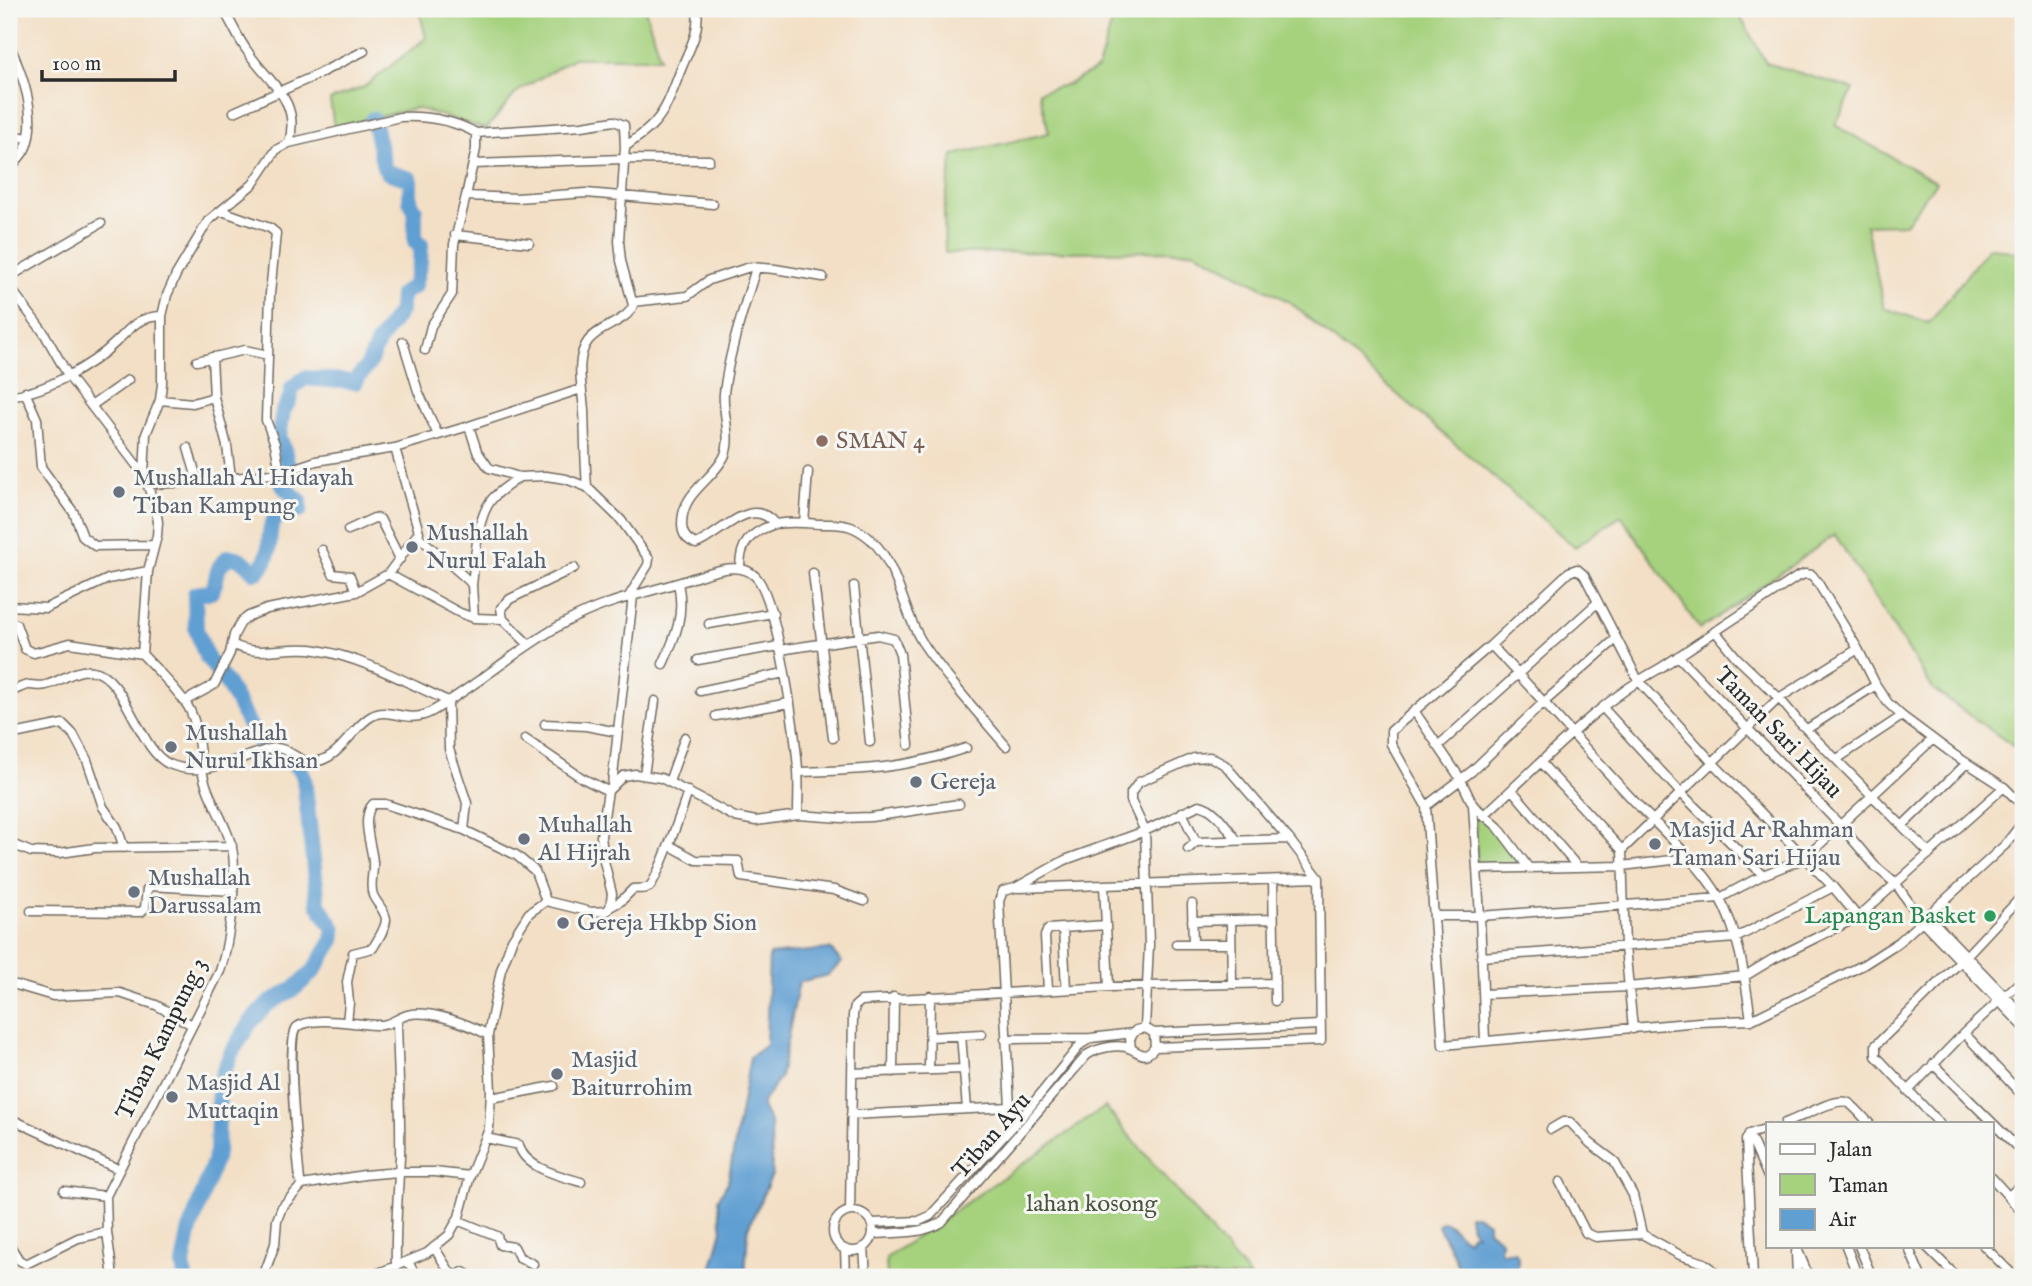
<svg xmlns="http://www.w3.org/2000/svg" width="2032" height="1286" viewBox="0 0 2032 1286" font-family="'IM FELL English',serif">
	<rect width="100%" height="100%" fill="#f6f6f2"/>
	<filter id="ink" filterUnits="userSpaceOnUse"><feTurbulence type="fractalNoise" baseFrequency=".0143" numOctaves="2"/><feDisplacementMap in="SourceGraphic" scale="14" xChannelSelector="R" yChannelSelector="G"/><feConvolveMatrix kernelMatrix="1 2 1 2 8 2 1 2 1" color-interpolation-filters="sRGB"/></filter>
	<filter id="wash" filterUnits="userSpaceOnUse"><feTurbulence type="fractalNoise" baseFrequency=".00686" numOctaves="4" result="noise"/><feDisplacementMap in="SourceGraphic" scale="28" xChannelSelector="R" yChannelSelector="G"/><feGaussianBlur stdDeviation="1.57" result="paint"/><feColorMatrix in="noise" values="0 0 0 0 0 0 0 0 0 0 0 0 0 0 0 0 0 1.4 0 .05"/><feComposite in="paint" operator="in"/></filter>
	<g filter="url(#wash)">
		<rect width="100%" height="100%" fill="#f3dfc5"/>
		<path fill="#a6d27e" stroke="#687e54" stroke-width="2" d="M419,9h226l15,49h-86l-57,34 -31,37 -70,-21 -82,19 -4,-27 34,-13 62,-49z
			M1110,9h626l30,54 88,26 -19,36 101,57 -31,42 -39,1 18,83 45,15 60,-76 34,7v499l-90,-64 -98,-154 -135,94 -79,-113 -46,31 -285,-245 -96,-51 -249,2 -1,-42 9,-56 96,-22 -10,-41 30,-8 29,-16 14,-46z
			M1475,807l53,60 -51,2z
			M1105,1107l145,170h-363l-1,-19z"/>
		<path fill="#609fd2" stroke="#46657e" stroke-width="2" d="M830,949l12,13 -14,13 -29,7 -19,95 -19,28 10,19 1,51 -24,53 -3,49h-36l13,-47 -4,-31 10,-17 22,-125 16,-12 3,-90z
			M1469,1215h7l12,8v6l13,11 -1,10 3,3 12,-2 3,6v10l-9,10h-49c-3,-21 -14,-34 -22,-52l3,-3c13,0 14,14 27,18l3,-6h5l-5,-6z"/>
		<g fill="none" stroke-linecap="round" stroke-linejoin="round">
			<path stroke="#609fd2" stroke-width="16" d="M185,1277l-2,-12 6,-32 28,-80 2,-68 11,-30 20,-32 18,-19 27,-16 18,-16 20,-32 1,-11 -16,-25 -14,-126 -3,-8 -22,-18 -13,-3 -10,-12 -29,-53 -21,-28 -10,-27 -1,-35 16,-2c10,-16 0,-19 17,-35 14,0 17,6 26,15h3c21,-20 5,-43 21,-56 5,-4 15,-4 22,-6v-9l-16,-14 -3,-5 10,-9c-7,-13 -4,-23 -12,-35l4,-27 7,-12 2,-11 13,-10 50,4 13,-17 10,-22 22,-32 1,-16 13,-9 6,-24 1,-17 -6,-3v-32l-5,-9v-22l-23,-7 -3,-5 -11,-48"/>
		</g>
	</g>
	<g filter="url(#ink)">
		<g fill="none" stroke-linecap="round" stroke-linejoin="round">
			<defs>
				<path id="street" d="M223,9c9,14 15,30 25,43 21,32 53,47 41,91
					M9,44c13,29 29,71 17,103 -3,8 -11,15 -17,22
					M234,112l78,-35 52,-26
					M476,133l106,-7 32,-5 10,4 1,22 -6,94 2,20 12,44c-5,17 -34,21 -45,36 -14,19 -5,48 -4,70 1,25 1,51 3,76l-21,-8 -20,-3 -27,1 -30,-9 -12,-17 -8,-25 112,-37
					M9,135l19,3
					M625,147c10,-8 22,-15 30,-25 14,-16 19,-36 27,-55 8,-20 18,-35 15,-58
					M473,164l151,-5 85,1
					M222,211l48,17 6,5 -6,61 -4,126 9,24 5,29
					M455,235l74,8
					M756,268c-12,40 -27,83 -32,125 -2,20 9,46 0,64 -13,25 -42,35 -42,67 0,11 5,16 14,20 22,-7 55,-51 79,-20
					M9,277l92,-54
					M9,286l35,47 25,44 75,98
					M633,302l54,-6 22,-16 41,-13 25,2 48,8
					M403,342l15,49 20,44
					M425,350l6,-24 21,-32 2,-50 12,-48
					M197,361l48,-11 23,5
					M25,392l12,27 4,48 33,46 9,24 12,9 58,-1
					M9,395c32,0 84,-30 107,-53 16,-15 21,-25 46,-26
					M214,397l13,49 4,31
					M160,400l33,3 21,-6 -2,-40
					M91,406l37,-26
					M188,448l10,34
					M148,484l50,-2 82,-9 36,-12 79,-13 74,-22
					M587,487l34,33 28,39 -1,6 -19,31
					M804,523l4,-51
					M348,530l26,-12 6,1 20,40
					M418,536l51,45 3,4 2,33
					M322,550l11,24 17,2 6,16
					M740,567c0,-23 10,-34 32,-42 14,-4 33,-2 48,-1 10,0 21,-1 31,3 46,18 48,79 71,115 25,37 55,70 84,104
					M813,573l20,165
					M388,574l72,39 14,5 29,1 25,25
					M472,585c3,-23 4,-69 21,-87 7,-8 18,-14 26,-21
					M854,586l16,156
					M9,606l37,2 62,-29 40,-8
					M503,619l-2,-11 9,-9 64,-31
					M9,621l7,3 9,25 9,4 36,-10 72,11
					M709,624l64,-11
					M1715,631l21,26 43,41 20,24 131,132
					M232,644c27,15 56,0 85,6 46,8 89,32 131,51l1,48 18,54 -3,27
					M1491,645c48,51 95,105 144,157 28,30 63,59 84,95 21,37 26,82 32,123
					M780,650l98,-15 16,4 6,15 9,91
					M1678,656l162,169 35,41 21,18 26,37 101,105
					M698,660l81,-14
					M663,664c13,-28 22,-50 15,-81
					M700,691l84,-18
					M9,693c6,-3 14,-8 21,-8 5,0 10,2 16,0 16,-4 29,-17 47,-14 32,4 46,80 76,93 31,13 56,-1 85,-10 7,-2 15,-6 22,-6 13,0 22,14 36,14 28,-1 40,-36 60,-46 17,-10 35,9 59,-4 47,-27 87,-64 135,-90 38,-21 80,-29 121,-42 20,-6 51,-21 68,-4 22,20 41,160 43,194 1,15 0,30 0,45
					M185,701l29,-16 16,-32 4,-18 7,-13 8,-6 18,-7 89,-17 32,-18 31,-42 -24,-84
					M1603,708l77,84 83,83
					M1415,712l45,66 13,27 25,22 30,40
					M716,716l73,-13
					M545,724l41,2 32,6
					M1807,729l69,-44
					M9,735l54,-11 10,10 14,26 16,47 14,20 7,21
					M525,739l57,39 26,13
					M1438,746l159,-143
					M1837,759l65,-43
					M1541,763l81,87
					M798,772c64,-2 107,-3 168,-24
					M644,775l11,-74
					M669,782l16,-45
					M612,785l21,-189
					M1512,790l65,76
					M1473,805l7,111 5,124
					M1426,806l46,-35 71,-68 73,-64
					M1182,812l14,30 -8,7
					M1483,816c57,-51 111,-112 179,-149l135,-90 8,-3 7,1 6,8 40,66 18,36 12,18 14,13 51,38 51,33 19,19
					M1902,826l65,-63
					M1196,842l93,-3
					M9,843l22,9 29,1 35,-5 137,-2
					M669,845l27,15 42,1 3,16 93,13 30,11
					M1477,869l145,-3 67,-8
					M1273,881l2,120
					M1019,888l85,-3
					M1192,904l1,40
					M610,907l11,-6 12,-12c5,-1 11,1 16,-2 8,-6 35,-82 39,-96
					M31,911l110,1 4,-4 2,-19 4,-3 82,5
					M1435,916h45l240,-18 43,-23 42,-17 128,-119
					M1928,916l95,99
					M1858,917l-25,-30 -121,-125 -74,-82 -54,-105 -7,-6 -8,3 -78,73 -100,86v13l35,62 17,239 256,-23 52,-2 112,-55 36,-23 106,-97 18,-23
					M1192,921l81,-2
					M1231,921l1,61
					M1063,928l3,61
					M1176,944h55
					M1481,957l255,-19 97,-51
					M9,983l44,13 67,-3 36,12 36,20
					M1109,987l-5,-102 215,-7
					M1048,990l-3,-54 3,-7 58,-4
					M1484,994l144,-7 117,-11 28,-17 85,-42 146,-130
					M347,1022l2,-19 -2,-21 6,-29 20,-5c4,-8 13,-19 13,-29 -1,-9 -10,-16 -13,-24 -4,-10 1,-22 0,-33 -1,-16 -13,-44 0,-58h12l79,26 52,25 19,16 11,30
					M1145,1028l4,-84 -4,-113 -14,-30v-8l8,-11 55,-24 16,-1 15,8 64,74 30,39 2,163 -166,6
					M1633,1029l-8,-82 -3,-97 157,-152 79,-49
					M1154,1033l166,-8
					M1964,1033l59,63
					M961,1035l6,74
					M930,1037l52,-3
					M1005,1039l86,-1 42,-5
					M1933,1064l90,89
					M929,1070l1,-74
					M893,1072l1,-75
					M852,1073l111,-4
					M1908,1091l56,-58 59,-54
					M491,1098l63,-12
					M851,1115l159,-8 -11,-206 4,-10 12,-3 50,-28 80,-29 54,-26c16,3 27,21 37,34
					M9,1118l109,51
					M1785,1123c14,-4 53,-28 64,-20 7,5 14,14 20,20
					M1939,1123l-63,-67v-11l90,-89 57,-61
					M1551,1129l12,-7h7l20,21 24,18 19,34 9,39
					M1749,1134l19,43
					M486,1138l33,7c5,23 41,31 62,37
					M1992,1178l31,35
					M1560,1182l26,51 10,4 46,-3 38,21 24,8 7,5 8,9
					M302,1185l-2,-4c-2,-21 -15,-144 -3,-154 19,-13 63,-1 85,-2 10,-1 15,-7 25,-10 21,-6 62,9 81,20
					M64,1191l42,5
					M2009,1196l14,-13
					M850,1211l3,-196 2,-9 6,-5 248,-14 166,-4
					M833 1231a20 20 0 1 1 40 0a20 20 0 1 1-40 0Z
					M457,1220l40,16 3,9 14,2 5,10 14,7
					M872,1223l47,-2 11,-5 96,-104 55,-68 10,-6
					M873,1234c24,-2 48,1 69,-12l145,-167c10,-7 32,-12 44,-6 11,5 14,11 24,-2l-1,-14 -9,-5 -9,2 -6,8 1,11
					M9,1244l10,16 7,4 52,-26 29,-6
					M1796,1246l13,31
					M1846,1246l12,31
					M1859,1246l13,31
					M1908,1246l13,31
					M1926,1246l31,31
					M1984,1246l31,31
					M434,1247l17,27 7,1 5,-3 9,5
					M864,1247l2,30
					M845,1249l1,28
					M1796,1252l1,25
					M408,1261l8,16
					M396,1266c-1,-37 2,-72 4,-109 1,-45 -2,-91 -3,-136
					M113,1277l-6,-45 -1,-36 114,-225c9,-27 19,-100 11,-127 -7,-26 -25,-48 -29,-75 -4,-22 -3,-48 -17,-67 -12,-17 -29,-33 -43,-48l6,-83 9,-35 1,-14 -2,-13 -12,-34 2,-41 14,-34 2,-16v-68l5,-21 9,-20 32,-54 45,-37 23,-34 13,-7 111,-26c26,-1 53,3 76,16v16l-10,47 51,2 69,-5 127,11
					M263,1277l12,-33 2,-24 5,-13 20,-22 62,-10 34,-3h36l36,4
					M369,1277l58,-24 22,-18 10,-18 11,-41 19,-47 2,-38 -3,-56 13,-65 11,-30 17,-27 17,-12 45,11 16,-1 3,-4 2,-13 -8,-33 -3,-25 7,-45 15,-15 12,-2 26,4 74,39 21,4 42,-6 44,3 29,-1 88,-13
					M1753,1277l-7,-137 3,-6 19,-6"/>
			</defs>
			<use href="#street" stroke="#716a61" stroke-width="11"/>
			<use href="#street" stroke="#fff" stroke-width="8"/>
		</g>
	</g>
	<circle fill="#8d6e63" stroke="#f6f6f2" stroke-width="2.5" cx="822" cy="441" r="7"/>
	<g fill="#6b7280" stroke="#f6f6f2" stroke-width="2.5">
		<circle cx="119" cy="492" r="7"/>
		<circle cx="412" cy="547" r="7"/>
		<circle cx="171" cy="747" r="7"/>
		<circle cx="916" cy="782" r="7"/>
		<circle cx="524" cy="839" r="7"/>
		<circle cx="1655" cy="844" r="7"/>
		<circle cx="134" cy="892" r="7"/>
		<circle cx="563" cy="923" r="7"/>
		<circle cx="557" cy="1074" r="7"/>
		<circle cx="172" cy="1097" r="7"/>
	</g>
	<circle fill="#2e9e5b" stroke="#f6f6f2" stroke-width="2.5" cx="1990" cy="916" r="7"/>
	<g text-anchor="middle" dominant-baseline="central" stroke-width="6" stroke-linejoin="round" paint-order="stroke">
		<g font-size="24" fill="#785e54" stroke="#f6f6f2" text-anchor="start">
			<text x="836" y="441">SMAN 4</text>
		</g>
		<g font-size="24" fill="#5b616d" stroke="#f6f6f2" text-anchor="start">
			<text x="133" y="478">Mushallah Al Hidayah<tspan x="133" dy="28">Tiban Kampung</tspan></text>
			<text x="426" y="533">Mushallah<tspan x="426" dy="28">Nurul Falah</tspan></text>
			<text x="185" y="733">Mushallah<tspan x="185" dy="28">Nurul Ikhsan</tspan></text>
			<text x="930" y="782">Gereja</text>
			<text x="538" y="825">Muhallah<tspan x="538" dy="28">Al Hijrah</tspan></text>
			<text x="1669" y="830">Masjid Ar Rahman<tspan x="1669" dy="28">Taman Sari Hijau</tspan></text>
			<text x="148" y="878">Mushallah<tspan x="148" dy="28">Darussalam</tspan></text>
			<text x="577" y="923">Gereja Hkbp Sion</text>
			<text x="571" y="1060">Masjid<tspan x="571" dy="28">Baiturrohim</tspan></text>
			<text x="186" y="1083">Masjid Al<tspan x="186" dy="28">Muttaqin</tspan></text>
		</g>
		<g font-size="24" fill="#2b2b2b" stroke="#f6f6f2">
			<text transform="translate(1778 733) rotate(46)">Taman Sari Hijau</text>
			<text transform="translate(162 1039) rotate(-64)">Tiban Kampung 3</text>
			<text transform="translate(992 1136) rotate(-49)">Tiban Ayu</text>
		</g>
		<g font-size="24" fill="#27864d" stroke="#f6f6f2" text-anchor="end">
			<text x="1976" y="916">Lapangan Basket</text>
		</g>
		<g font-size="24" fill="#4a5540" stroke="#f6f6f2">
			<text x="1092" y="1204">lahan kosong</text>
		</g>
	</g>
	<rect width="2032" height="1286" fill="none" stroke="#f6f6f2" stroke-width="35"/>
	<rect x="1766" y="1122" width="228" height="126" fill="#f6f6f2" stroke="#a5a5a2" stroke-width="2"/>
	<rect x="1780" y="1144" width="35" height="10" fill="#ffffff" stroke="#a5a5a2" stroke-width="2"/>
	<text x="1829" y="1156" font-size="21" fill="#2b2b2b">Jalan</text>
	<rect x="1780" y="1174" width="35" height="21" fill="#a6d27e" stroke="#a5a5a2" stroke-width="2"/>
	<text x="1829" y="1192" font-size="21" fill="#2b2b2b">Taman</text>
	<rect x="1780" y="1209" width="35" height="21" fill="#609fd2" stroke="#a5a5a2" stroke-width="2"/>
	<text x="1829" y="1226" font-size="21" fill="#2b2b2b">Air</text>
	<path d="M42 70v10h133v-10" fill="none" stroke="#2b2b2b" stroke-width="3.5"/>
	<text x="52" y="70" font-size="21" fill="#2b2b2b" stroke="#f6f6f2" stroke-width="5" paint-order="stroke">100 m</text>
</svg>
